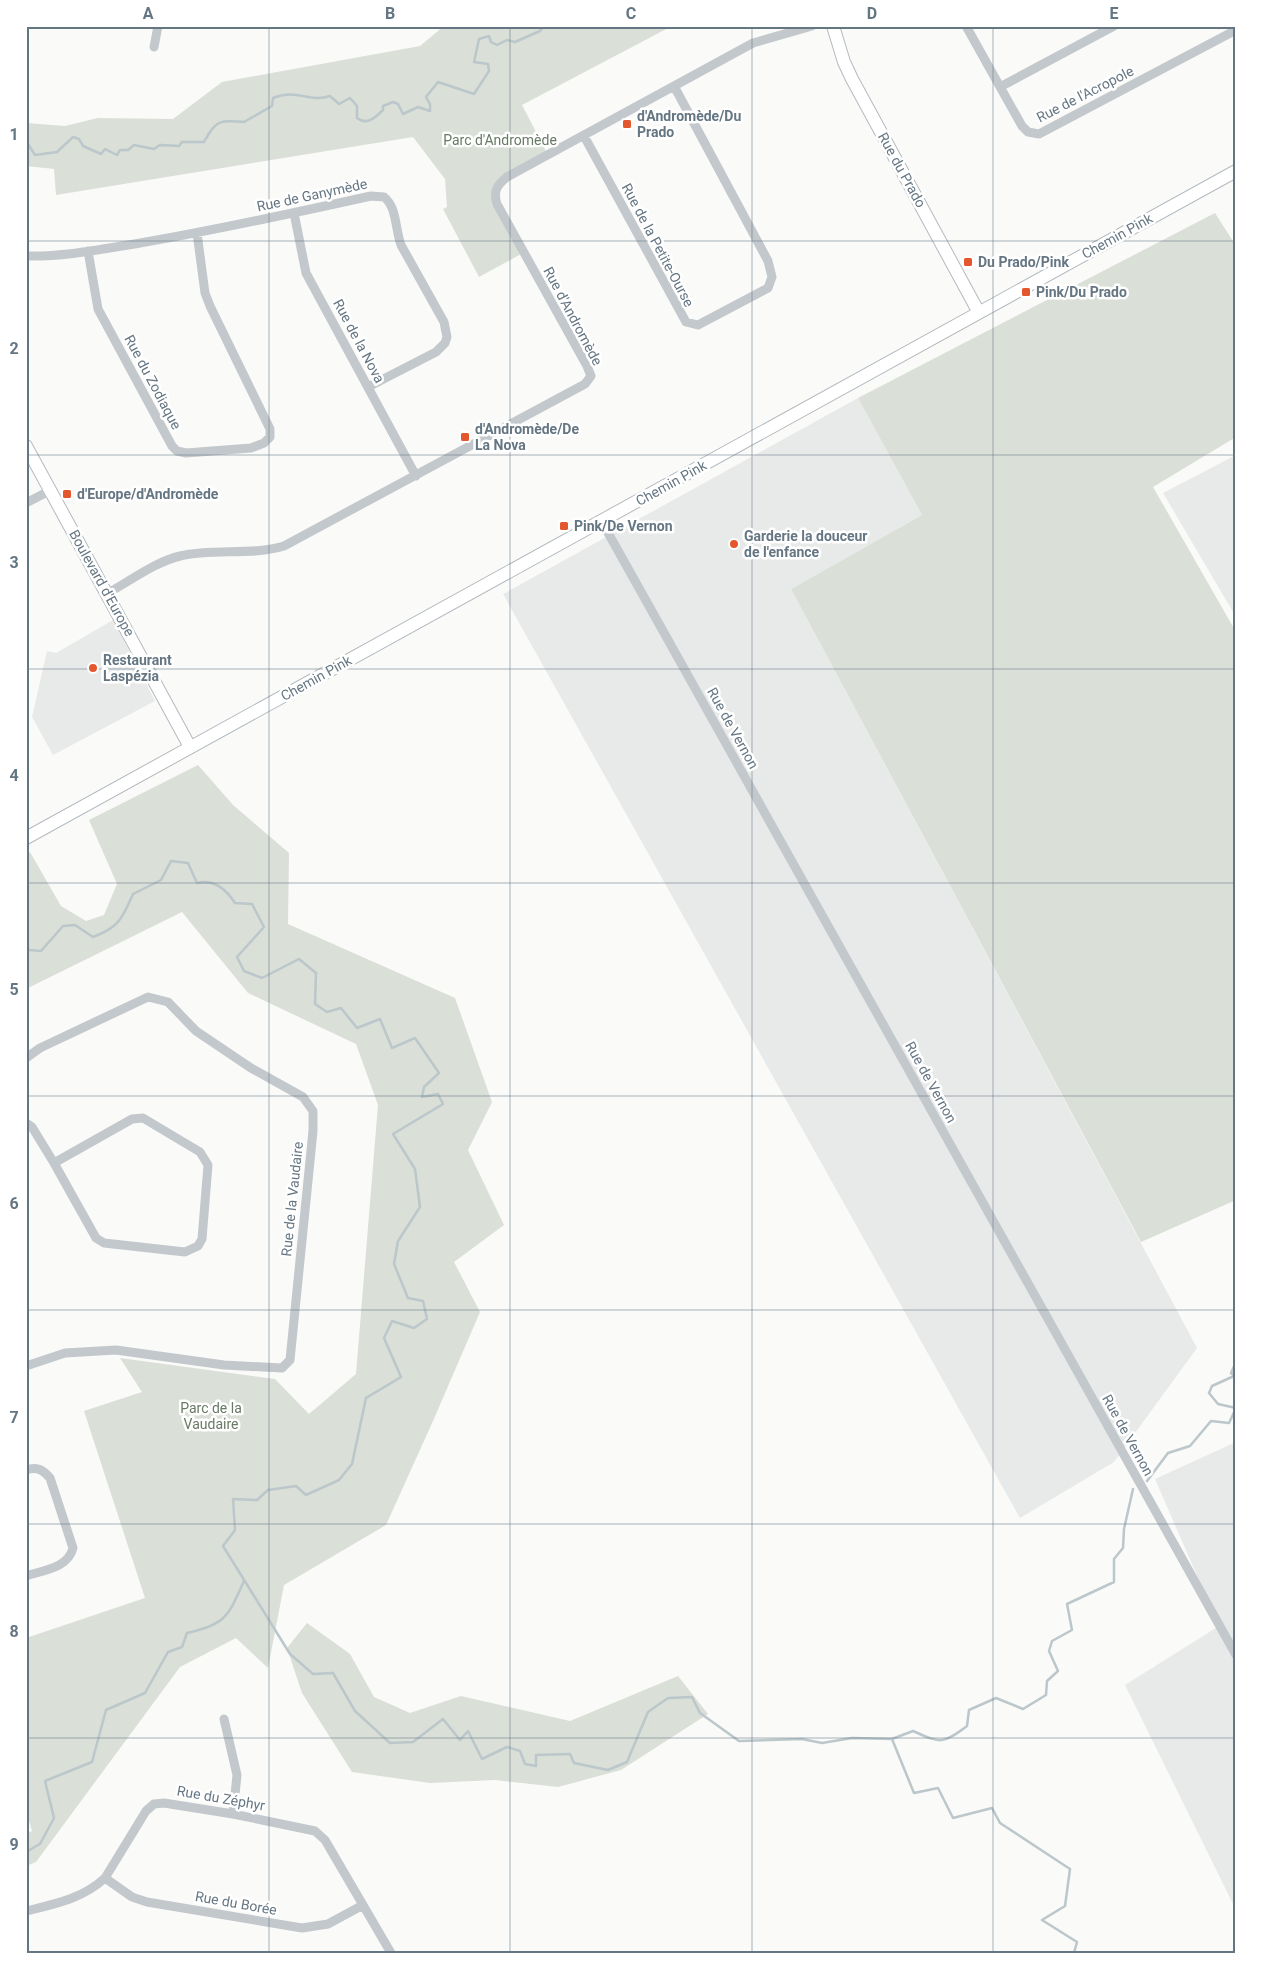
<svg xmlns="http://www.w3.org/2000/svg" width="1262" height="1979" viewBox="0 0 1262 1979" font-family="Roboto,sans-serif">
	<rect width="100%" height="100%" fill="#fafaf8"/>
	<path fill="#e8e9e9" d="M858,398l64,117 -131,74 406,759 -83,114 -94,56 -517,-924z
		M1236,455v162l-73,-124z
		M113,620l42,81 -102,54 -21,-38 15,-66 9,2z
		M1236,1442v468l-111,-225 94,-59 -64,-147z"/>
	<path fill="#dadfd7" d="M444,26h228l-150,79 26,50 -41,22 -12,14 28,62 -44,24 -36,-68 4,-2 -2,-28 -32,-42 -357,58 -2,-26 -28,-3v-43l39,3 33,-8 75,1 49,-37 198,-36z
		M1215,213l21,33v191l-83,50 83,145v568l-95,42 -350,-653 131,-74 -64,-117z
		M198,765l35,40 56,48 -1,71 167,74 37,104 -24,48 36,75 -50,37 26,50 -47,109 -47,104 -102,60 -16,83 -32,-30 -56,29 -144,195 -10,4v-32l6,-3 -6,-21v-172l119,-40 -61,-187 58,-19 -22,-34 155,21 34,35 47,-40 22,-269 -22,-61 -108,-51 -66,-81 -156,77v-135l4,-2 31,54 25,15 18,-6 13,-31 -28,-64z
		M307,1623l43,31 24,43 36,16 51,-17 109,25 108,-45 30,38 -87,56 -63,17 -63,-7 -65,3 -78,-11 -50,-79 -15,-45z"/>
	<g fill="none" stroke-linecap="round" stroke-linejoin="round">
		<path stroke="#bbc7cb" stroke-width="2.5" d="M26,141l9,14 22,-3 16,-15 6,2 4,7 18,8 4,-5 12,6 3,-5h8l6,-5 20,4 6,-4 19,1 3,-4h22c1,-3 3,-4 4,-7 10,-17 17,-14 36,-13l28,-16 1,-8c25,-10 35,5 57,-2l9,8 11,-6 7,8v12c10,8 19,-1 26,-8v-4l10,-4 5,2 5,10 15,-7 12,4v-7l-4,-7 12,-15 36,12 15,-23 -1,-7 -14,-2 5,-23 10,-3 2,6 6,3 10,-5 8,2 25,-11 4,-5
			M26,945l3,5 12,1 22,-25 12,-1 18,12c26,-10 29,-18 40,-43l28,-14 10,-19 17,2 9,20c17,-4 29,6 38,20l17,1 12,23 -27,30 7,14 18,7 37,-19 17,14 -1,31 12,8 14,-4 16,20 23,-9 12,29 23,-10 24,35 -15,14 -2,10 16,-3 5,10 -50,30 22,35 5,38 -22,34 -4,23 14,34 15,3 4,18 -13,9 -22,-7 -8,17 17,39 -35,21 -14,66 -13,16 -33,15 -10,-9 -28,4 -11,10 -24,-1 2,31 -12,16 67,108 23,20 20,-1 22,38 35,32 23,-1 30,-23 17,21 8,-9 14,28 25,-12 13,4 5,13 11,2v-11l34,-1 4,9 34,7 19,-8 21,-50 20,-14 24,-1 8,16 39,28 63,-2 20,4 30,-5 40,1 21,-8c27,12 29,14 54,-5l2,-16 27,-12 27,11 23,-14 1,-14 11,-10 -9,-20 3,-10 20,-11 -5,-26 47,-22v-23l9,-11 1,-19 9,-40
			M1236,1327v6
			M1236,1362l-5,11 3,3 -22,10 -3,7 9,11 18,4
			M1147,1481l21,-28 22,-7 21,-25 18,2 7,-15
			M892,1739l22,54 24,-5 15,30 39,-10 8,15 70,46 -5,37 -23,14 35,22 -3,11
			M26,1852l14,-8 14,-26 -9,-37 47,-19 14,-52 39,-17 23,-41 14,-5 5,-14c40,-9 41,-17 57,-52"/>
		<defs>
			<path id="secondary" d="M833,26l11,36 8,17 126,232
				M26,446l164,301
				M26,838l1210,-667"/>
		</defs>
		<use href="#secondary" stroke="#b3babf" stroke-width="14"/>
		<path stroke="#c3c8cc" stroke-width="9" d="M966,26l56,100 6,6 11,2 197,-104
			M154,47l4,-21
			M1000,87l114,-61
			M584,136l102,186 12,3 70,-37 4,-11 -4,-16 -94,-175
			M294,213l12,60 110,203
			M88,251l10,58 74,137 5,5 9,2 65,-5 13,-5 6,-6v-8l-60,-123 -5,-13 -8,-60
			M26,256c39,1 76,-7 114,-13 77,-13 154,-30 231,-47l13,1c13,10 11,32 17,48l43,77 3,15 -2,6 -9,9 -68,35
			M26,503l25,-13
			M602,522l634,1133
			M108,593c22,-12 47,-31 72,-37 34,-8 71,0 104,-10l301,-162 6,-8 -4,-10 -90,-162c-4,-13 0,-19 10,-27l246,-134 59,-17
			M26,1058l14,-10 108,-51 20,5 28,29 55,37 52,29 10,14v20l-23,229 -8,8 -58,-3 -108,-15 -51,3 -39,13
			M26,1123l6,4 22,36 42,75 8,5 81,9 13,-6 4,-7 6,-74 -8,-13 -57,-34 -11,1 -78,44
			M26,1470c11,-4 17,0 24,8l23,70c-5,20 -29,22 -47,28
			M224,1719l13,56 -4,39
			M105,1878l27,19 15,5 155,26 26,-4 35,-19
			M26,1911c29,-7 56,-12 79,-33l41,-67 8,-7 10,-1 69,11 82,17 10,9 66,113"/>
		<use href="#secondary" stroke="#fff" stroke-width="12"/>
	</g>
	<path fill="none" stroke="#657683" stroke-width="1" stroke-opacity="0.55" d="M269,26v1927M510,26v1927M752,26v1927M993,26v1927M26,241h1210M26,455h1210M26,669h1210M26,883h1210M26,1096h1210M26,1310h1210M26,1524h1210M26,1738h1210"/>
	<g fill="#e4572e" stroke="#fff" stroke-width="2">
		<rect x="622" y="119" width="10" height="10" rx="2.5"/>
		<rect x="963" y="257" width="10" height="10" rx="2.5"/>
		<rect x="1021" y="287" width="10" height="10" rx="2.5"/>
		<rect x="460" y="432" width="10" height="10" rx="2.5"/>
		<rect x="62" y="489" width="10" height="10" rx="2.5"/>
		<rect x="559" y="521" width="10" height="10" rx="2.5"/>
		<circle cx="734" cy="544" r="5"/>
		<circle cx="93" cy="668" r="5"/>
	</g>
	<g text-anchor="middle" dominant-baseline="central" stroke-width="5" stroke-linejoin="round" paint-order="stroke">
		<g font-size="14" fill="#657683" stroke="#fff">
			<text transform="translate(1085 94) rotate(-27)">Rue de l'Acropole</text>
			<text transform="translate(902 170) rotate(61)">Rue du Prado</text>
			<text transform="translate(312 195) rotate(-12)">Rue de Ganymède</text>
			<text transform="translate(1117 236) rotate(-29)">Chemin Pink</text>
			<text transform="translate(658 245) rotate(62)">Rue de la Petite-Ourse</text>
			<text transform="translate(573 316) rotate(62)">Rue d'Andromède</text>
			<text transform="translate(359 341) rotate(62)">Rue de la Nova</text>
			<text transform="translate(153 382) rotate(62)">Rue du Zodiaque</text>
			<text transform="translate(671 483) rotate(-29)">Chemin Pink</text>
			<text transform="translate(102 583) rotate(61)">Boulevard d'Europe</text>
			<text transform="translate(316 678) rotate(-29)">Chemin Pink</text>
			<text transform="translate(733 728) rotate(61)">Rue de Vernon</text>
			<text transform="translate(931 1082) rotate(61)">Rue de Vernon</text>
			<text transform="translate(292 1199) rotate(-84)">Rue de la Vaudaire</text>
			<text transform="translate(1128 1435) rotate(61)">Rue de Vernon</text>
			<text transform="translate(221 1798) rotate(10)">Rue du Zéphyr</text>
			<text transform="translate(236 1903) rotate(10)">Rue du Borée</text>
		</g>
		<g font-size="14" font-weight="bold" fill="#657683" stroke="#fff" text-anchor="start">
			<text x="637" y="116">d'Andromède/Du<tspan x="637" dy="16">Prado</tspan></text>
			<text x="978" y="262">Du Prado/Pink</text>
			<text x="1036" y="292">Pink/Du Prado</text>
			<text x="475" y="429">d'Andromède/De<tspan x="475" dy="16">La Nova</tspan></text>
			<text x="77" y="494">d'Europe/d'Andromède</text>
			<text x="574" y="526">Pink/De Vernon</text>
			<text x="744" y="536">Garderie la douceur<tspan x="744" dy="16">de l'enfance</tspan></text>
			<text x="103" y="660">Restaurant<tspan x="103" dy="16">Laspézia</tspan></text>
		</g>
		<g font-size="14" fill="#687a64" stroke="#fff">
			<text x="500" y="140">Parc d'Andromède</text>
			<text x="211" y="1408">Parc de la<tspan x="211" dy="16">Vaudaire</tspan></text>
		</g>
	</g>
	<rect width="1262" height="1979" fill="none" stroke="#ffffff" stroke-width="55"/>
	<rect x="28" y="28" width="1206" height="1924" fill="none" stroke="#657683" stroke-width="2"/>
	<g font-size="16" text-anchor="middle" font-weight="bold" fill="#657683">
		<text x="148" y="19">A</text>
		<text x="390" y="19">B</text>
		<text x="631" y="19">C</text>
		<text x="872" y="19">D</text>
		<text x="1114" y="19">E</text>
		<text x="14" y="140">1</text>
		<text x="14" y="354">2</text>
		<text x="14" y="568">3</text>
		<text x="14" y="781">4</text>
		<text x="14" y="995">5</text>
		<text x="14" y="1209">6</text>
		<text x="14" y="1423">7</text>
		<text x="14" y="1637">8</text>
		<text x="14" y="1850">9</text>
	</g>
</svg>
